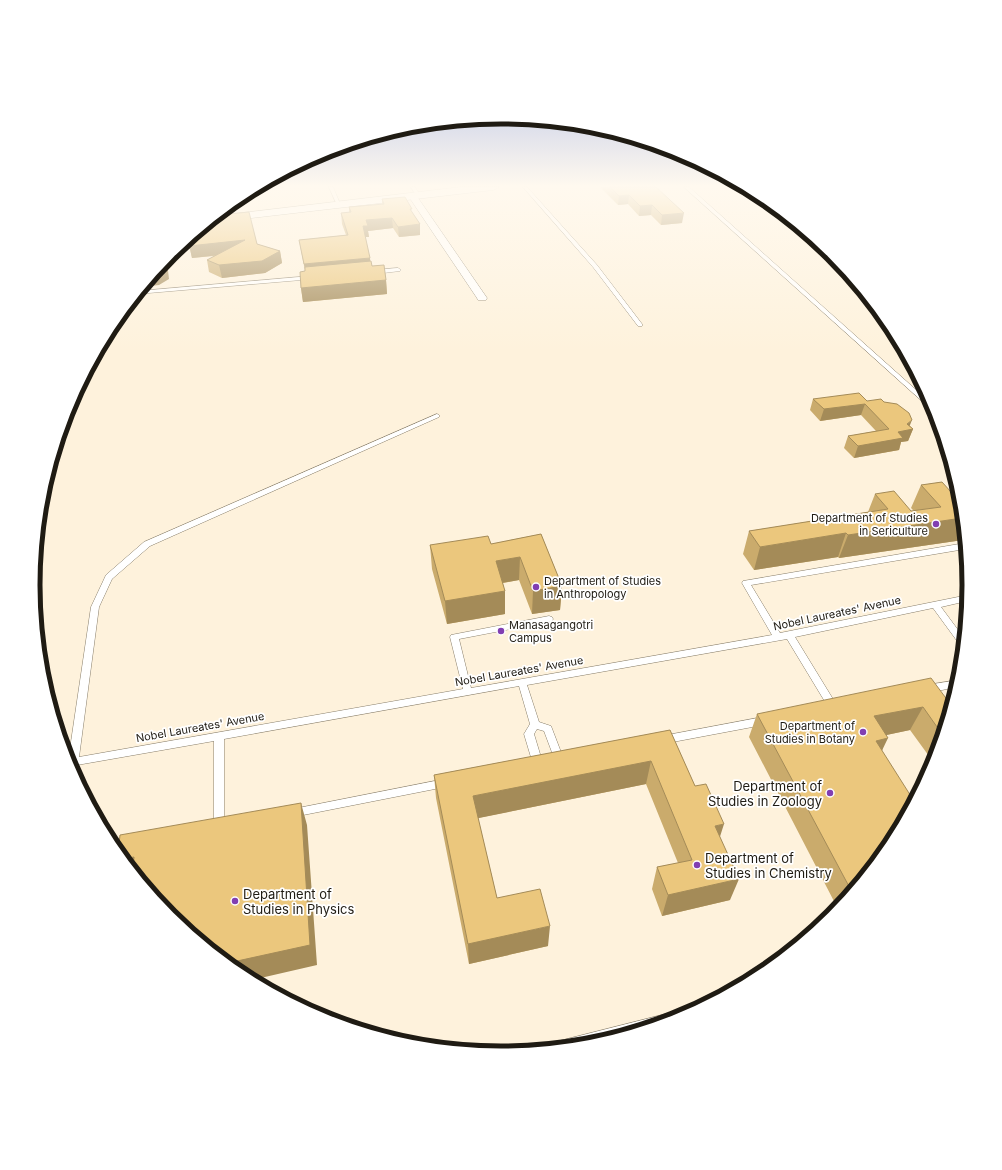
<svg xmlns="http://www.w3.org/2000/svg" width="1002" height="1170" viewBox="0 0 1002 1170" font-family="Inter,sans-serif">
	<rect width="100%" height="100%" fill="#fef2dc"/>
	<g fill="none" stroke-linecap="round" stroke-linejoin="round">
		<defs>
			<path id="lane" d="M271,187h13l-33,5 -2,-1 4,-2z
				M329,187h4l8,19 -4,-1z
				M411,187h4l6,10h-4z
				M523,187h4l70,78 45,59v2h-4l-45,-59z
				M684,187h5l244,218 2,7 -2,-1z
				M398,268l3,2 -1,1 -25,3 -3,-2 3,-2z
				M311,276l2,1v2l-176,15 3,-3z
				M437,414l2,1v2l-289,129 -38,33 -13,28 -20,150 384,-68 -13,-52 1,-2 98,-19 3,1 1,2 -1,2 -93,18 12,49 301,-53 -30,-52 1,-2 222,-38v6l-214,36 29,48 188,-38 -1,6 -26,6 23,31 -1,8 -3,-1 -27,-37 -138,29 41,67 2,3 -2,3 -3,1 -3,-1 -43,-71 -260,46 12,37 12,4 13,34 -2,3 -3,1 -3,-1 -12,-32 -7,-2 -3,5 9,30 -2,3 -3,1 -3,-1 -2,-3 -9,-30 6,-10 -11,-38 -295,53v88l-1,3 -4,2 -4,-2 -1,-3v-86l-137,24 -3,6 -1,1 -5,-10 23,-155 15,-32 38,-33z
				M959,680l-2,7 -30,6 -3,-2 -1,-2 1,-2 3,-2z
				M763,717l3,1 2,3 -2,3 -3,1 -101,19 -3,-1 -2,-3 2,-3 3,-1z
				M445,779l3,1 2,3 -2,3 -3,1 -152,30 -4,-1 -1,-3 1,-3 4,-1z
				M682,1010l4,2 1,2 -7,3 -88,27 -39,3 2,-4 4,-2z"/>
			<path id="street" d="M413,194l3,1 71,103 -1,2h-8l-1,-2 -68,-101z"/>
			<path id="secondary" d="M461,187h38l-6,3 -285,33 9,-7z"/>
		</defs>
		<use href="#lane" stroke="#887e6a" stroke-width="1"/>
		<use href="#street" stroke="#887e6a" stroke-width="1"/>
		<use href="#secondary" stroke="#887e6a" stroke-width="1"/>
		<use href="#lane" fill="#fff" fill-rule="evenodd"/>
		<use href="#street" fill="#fff" fill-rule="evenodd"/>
		<use href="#secondary" fill="#fff" fill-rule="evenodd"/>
	</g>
	<path fill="#caab6c" d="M600,187h56l26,36 -21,2 -10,-10 -12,1 -11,-12 -10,1z
		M382,199l30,14 8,11v11l-21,2 -6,-9 -25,3 1,6h-4l5,24 2,5 14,14 1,14 -84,8 -2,-14 4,-17 -6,-31 47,-5 -4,-11 -1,-11h8v-6l33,-3z
		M211,221l46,23 23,7 2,12 -17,10 -43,5 -13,-6 -2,-12 7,-4 -22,2 -2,-9 -16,2z
		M813,399l54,2 43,25 3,3 -5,12 -7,1 -2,8 -45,8 -10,-10 4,-12 28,-5 -15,-16 -41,6 -10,-11z
		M942,482l21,58 -124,18 -1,-1 -84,13 -11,-16 6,-23 119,-19 7,-18 36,17h3l-3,-3 10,-23z
		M541,534l21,52 -2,24 -28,4 -13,-34 -16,3 2,31 -58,10 -15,-55 -2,-24 61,-1z
		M951,705l-17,58 -24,-33 -24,5 -4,16 8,94 -52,64 -89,-172 8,-23z
		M670,730l25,56 25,51 10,63 -68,16 -10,-27 5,-22 21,-4 -32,-79 -168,34 19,80 51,48 -79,18 -33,-166 -2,-23z"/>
	<path fill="#a48b58" d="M629,195l-1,9 -10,1 1,-9z
		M652,205l-1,10 -12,1 1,-10z
		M684,213l-2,10 -21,2 1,-10z
		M392,218l1,10 -25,3 1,6h-5l-1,-11 3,-6z
		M420,224v11l-21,2 -1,-10z
		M189,239l56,1 2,12 -55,6 -2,-9 -16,2z
		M280,251l2,12 -17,10 -43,5 -3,-13z
		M167,257l1,5h-1l2,17 -10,6 -16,2z
		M370,258l1,11 -65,6 -2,-11z
		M386,280l1,14 -84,8 -2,-14z
		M865,404l-4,11 -41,6 4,-12z
		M912,420l-4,10 5,-1 -5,12 -7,1 -2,8 -45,8 4,-12 40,-14z
		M962,518l2,19 -1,3 -124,18 9,-23z
		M846,533l-8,24 -84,13 6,-23z
		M520,557l-1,23 -23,4v-23z
		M562,586l-2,24 -28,4 1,-23z
		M505,591v23l-58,10 -2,-23z
		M923,707l-13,23 -47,10 11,-24z
		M888,738l-11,23 -1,-20z
		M651,761l-5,23 -172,35 -1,-23z
		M301,803l6,22 10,140 -65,15 -11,-6 -13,-11z
		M724,824l-7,22 -2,-20z
		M134,857l7,23 -17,-21z
		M739,879l-9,21 -68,16 6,-21z
		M550,926l-2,20 -79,18 -1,-20z"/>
	<path fill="#ebc77d" stroke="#a48b58" d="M610,187h46l28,26 -22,2 -10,-10 -12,1 -11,-11 -10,1z
		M405,197l7,12h-2l10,15 -22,3 -6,-9 -26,2 2,6h-5l7,32 -66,6 -5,-24 49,-5 -7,-22 10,-1 -2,-5 35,-3 -2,-5z
		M249,212l8,32 23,7 -18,10 -43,4 -12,-5 38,-20 -56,6 -1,-7 23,-18 4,-1v-3l2,-2z
		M165,260l1,6 -11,7z
		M371,261l1,5 12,-1 2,15 -85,8 -1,-16 5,-1v-4z
		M859,393l8,8 14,-2 3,3 13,2 12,9 3,7 -5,4 6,5 -15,3 5,6 -45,8 -10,-10 41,-7 -24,-25 -41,5 -11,-10z
		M942,482l19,21 1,15 -114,17 -2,-2 -86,14 -11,-16 139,-22 -13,-15 19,-3 17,20 30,-4 -20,-22z
		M541,534l21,52 -29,5 -13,-34 -24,4 9,30 -60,10 -15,-56 58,-9 3,8z
		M931,678l20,27 -9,29 -19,-27 -49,9 14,22 -12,3 38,60 -24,44 -38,47 -95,-178z
		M670,730l25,56 11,-2 18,40 -9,2 24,53 -71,16 -11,-28 35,-7 -41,-99 -178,35 24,102 43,-9 10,37 -82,18 -34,-169z
		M301,803l9,142 -82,18 -58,-47 -37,-46 1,-13 -10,2 -6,-6 2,-18z"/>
	<linearGradient id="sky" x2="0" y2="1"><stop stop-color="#96a9e3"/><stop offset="0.53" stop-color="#fff9ef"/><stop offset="1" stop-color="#fff9ef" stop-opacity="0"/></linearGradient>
	<rect width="1002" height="351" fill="url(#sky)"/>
	<g fill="#813eb2" stroke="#fff" stroke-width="1.5">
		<circle cx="936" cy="524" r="4"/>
		<circle cx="536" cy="587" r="4"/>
		<circle cx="501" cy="631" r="4"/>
		<circle cx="863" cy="732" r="4"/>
		<circle cx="830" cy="793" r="4"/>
		<circle cx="697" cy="865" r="4"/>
		<circle cx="235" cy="901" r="4"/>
	</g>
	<g text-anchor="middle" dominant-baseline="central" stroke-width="3.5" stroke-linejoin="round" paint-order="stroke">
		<g font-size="11" fill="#1f1b13" stroke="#fff" text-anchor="end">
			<text x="928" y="518">Department of Studies<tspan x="928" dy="13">in Sericulture</tspan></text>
			<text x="544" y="581" text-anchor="start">Department of Studies<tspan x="544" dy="13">in Anthropology</tspan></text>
			<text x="509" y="625" text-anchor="start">Manasagangotri<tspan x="509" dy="13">Campus</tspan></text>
			<text x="855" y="726">Department of<tspan x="855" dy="13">Studies in Botany</tspan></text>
		</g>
		<g font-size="11" fill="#1f1b13" stroke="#fff">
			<text transform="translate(837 613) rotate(-12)">Nobel Laureates' Avenue</text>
			<text transform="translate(519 671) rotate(-10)">Nobel Laureates' Avenue</text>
			<text transform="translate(200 727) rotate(-10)">Nobel Laureates' Avenue</text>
		</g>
		<g font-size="13" fill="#1f1b13" stroke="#fff" text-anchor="start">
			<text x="822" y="786" text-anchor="end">Department of<tspan x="822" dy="15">Studies in Zoology</tspan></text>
			<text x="705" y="858">Department of<tspan x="705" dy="15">Studies in Chemistry</tspan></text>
			<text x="243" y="894">Department of<tspan x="243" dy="15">Studies in Physics</tspan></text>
		</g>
	</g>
	<path d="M0 0H1002V1170H0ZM40 585a461 461 0 1 1 922 0a461 461 0 1 1-922 0Z" fill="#fff" fill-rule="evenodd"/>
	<path fill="none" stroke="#1f1b13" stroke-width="5" d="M40 585a461 461 0 1 1 922 0a461 461 0 1 1-922 0Z"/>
</svg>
